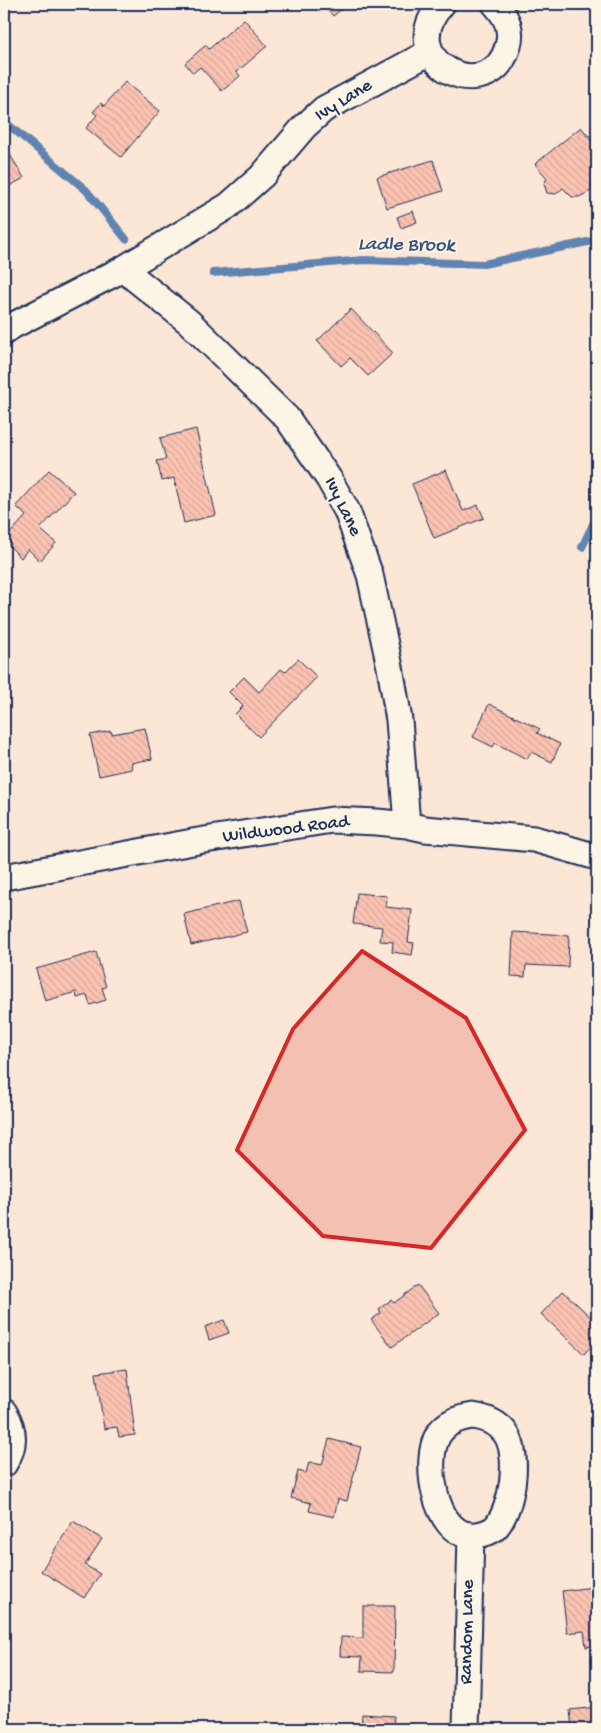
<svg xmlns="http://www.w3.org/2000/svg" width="601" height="1733" viewBox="0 0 601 1733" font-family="'Gochi Hand',sans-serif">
	<defs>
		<pattern id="building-back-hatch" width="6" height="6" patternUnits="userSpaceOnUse" patternTransform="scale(1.25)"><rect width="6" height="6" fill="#fcc3b1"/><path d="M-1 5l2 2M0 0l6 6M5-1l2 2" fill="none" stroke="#d7a89b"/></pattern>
	</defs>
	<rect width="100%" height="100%" fill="#fce6d5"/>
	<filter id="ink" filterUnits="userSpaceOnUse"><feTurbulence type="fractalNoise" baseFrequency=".02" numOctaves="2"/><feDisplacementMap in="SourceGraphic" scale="10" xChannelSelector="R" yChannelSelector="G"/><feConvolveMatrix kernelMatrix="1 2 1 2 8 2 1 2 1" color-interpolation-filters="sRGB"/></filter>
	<g filter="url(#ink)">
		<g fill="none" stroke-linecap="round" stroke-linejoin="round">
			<path stroke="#6184b1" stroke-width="8" d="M4,121l82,69 40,49
				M213,273l151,-13 120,4 113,-24
				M582,547l15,-31"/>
		</g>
		<path fill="url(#building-back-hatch)" stroke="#1b2f5e" d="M323,4h25l-15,12z
			M244,19l23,27 -30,26 3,4 -18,15 -22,-24 -7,6 -8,-10 21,-18 3,4z
			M125,82l35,29 -39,46 -35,-29 11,-13 -4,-3 8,-9 3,3z
			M581,127l16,20v21l-5,5 2,6 -3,12 -12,6h-7l-9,-9 -7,6 -9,-1 -3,-9 3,-6 -12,-14z
			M9,153l15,25 -20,11v-33z
			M433,160l10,31 -56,17 -10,-31z
			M413,211l4,11 -16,6 -4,-11z
			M351,309l42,44 -25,23 -18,-18 -9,8 -24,-25z
			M196,429l20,86 -32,8 -10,-45 -12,3 -5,-20 9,-2 -6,-21z
			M49,470l25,22 -34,37 16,14 -16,18 -12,-12 -7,9 -17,-18 22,-24 -10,-10z
			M446,470l17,41 15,-6 6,13 -50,20 -22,-54z
			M298,659l19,18 -58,60 -24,-23 8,-8 -14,-14 15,-15 15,15 22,-23 4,3z
			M489,704l51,25 -3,4 23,11 -8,18 -21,-10 -4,7 -32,-16 -2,4 -20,-10z
			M145,728l7,31 -21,4 1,6 -33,7 -9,-41 21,-4 1,3z
			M357,893l30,3 -1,11 26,3 -4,32 6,1 -2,12 -20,-3 1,-10 -13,-1 2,-14 -29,-3z
			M239,901l8,31 -56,13 -7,-31z
			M513,932l56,3 -1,32 -42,-2 -1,12 -14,-1z
			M96,952l10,35 -4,1 4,12 -16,5 -3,-10 -10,3 -1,-6 -31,9 -9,-32z
			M418,1285l21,28 -47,34 -21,-27 10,-7 -2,-4 12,-9 3,3z
			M563,1291l34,32v17l-13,14 -43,-40z
			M224,1320l5,13 -20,7 -4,-13z
			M127,1369l8,66 -16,2 -2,-10 -13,2 -8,-56z
			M329,1439l32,8 -14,54 -9,-2 -4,18 -25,-6 2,-8 -20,-5 7,-27 8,2 3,-11 13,3z
			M73,1521l29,18 -17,26 15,9 -16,24 -43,-27z
			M593,1587l4,58 -11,2 -2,-16 -17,2 -5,-42z
			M363,1606h32l-1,66 -33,-1 1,-14 -22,-1 1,-19 22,1z
			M597,1707v22h-25l-2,-19z
			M362,1714l32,2 -1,13h-32z"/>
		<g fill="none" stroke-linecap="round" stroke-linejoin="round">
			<defs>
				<path id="minor" d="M442,4c-52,57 48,107 66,42 5,-17 -2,-30 -13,-42
					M123,269l66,53 98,96 42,61 18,32 23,64 20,92 9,53 8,105
					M4,332l8,-6 111,-57 105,-63 34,-30 42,-49 20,-18 106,-57
					M4,877l194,-36 134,-21 45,2 30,3 18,4 109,10 63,18
					M4,1412c11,18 12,34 0,52
					M473,1416c13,2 25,6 33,18 14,21 7,75 -11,94 -6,5 -18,8 -25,7 -35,-2 -47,-74 -32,-100 8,-13 21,-17 35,-19z
					M466,1729l5,-194"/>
			</defs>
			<use href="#minor" stroke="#1b2f5e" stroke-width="29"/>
			<use href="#minor" stroke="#fcf5e5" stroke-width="25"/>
		</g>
	</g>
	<path fill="#d62828" fill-opacity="0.2" stroke="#d62828" stroke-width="4" stroke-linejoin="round" d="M362,951l104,67 59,112 -94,118 -108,-12 -86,-86 56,-121z"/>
	<g text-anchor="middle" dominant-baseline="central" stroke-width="4" stroke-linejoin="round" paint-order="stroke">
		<g font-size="19" fill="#1b2f5e" stroke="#fcf5e5">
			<text transform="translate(344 101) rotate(-32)">Ivy Lane</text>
			<text transform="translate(342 507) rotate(64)">Ivy Lane</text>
			<text transform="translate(286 830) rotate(-7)">Wildwood Road</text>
			<text transform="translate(468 1632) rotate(-89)">Random Lane</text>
		</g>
		<g font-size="20" font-style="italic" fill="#385281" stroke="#fcf5e5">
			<text transform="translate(406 246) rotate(1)">Ladle Brook</text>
		</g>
	</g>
	<rect width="601" height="1733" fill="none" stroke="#fcf5e5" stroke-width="20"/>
	<rect x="10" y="10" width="581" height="1713" fill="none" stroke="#1b2f5e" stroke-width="2" filter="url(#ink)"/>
</svg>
